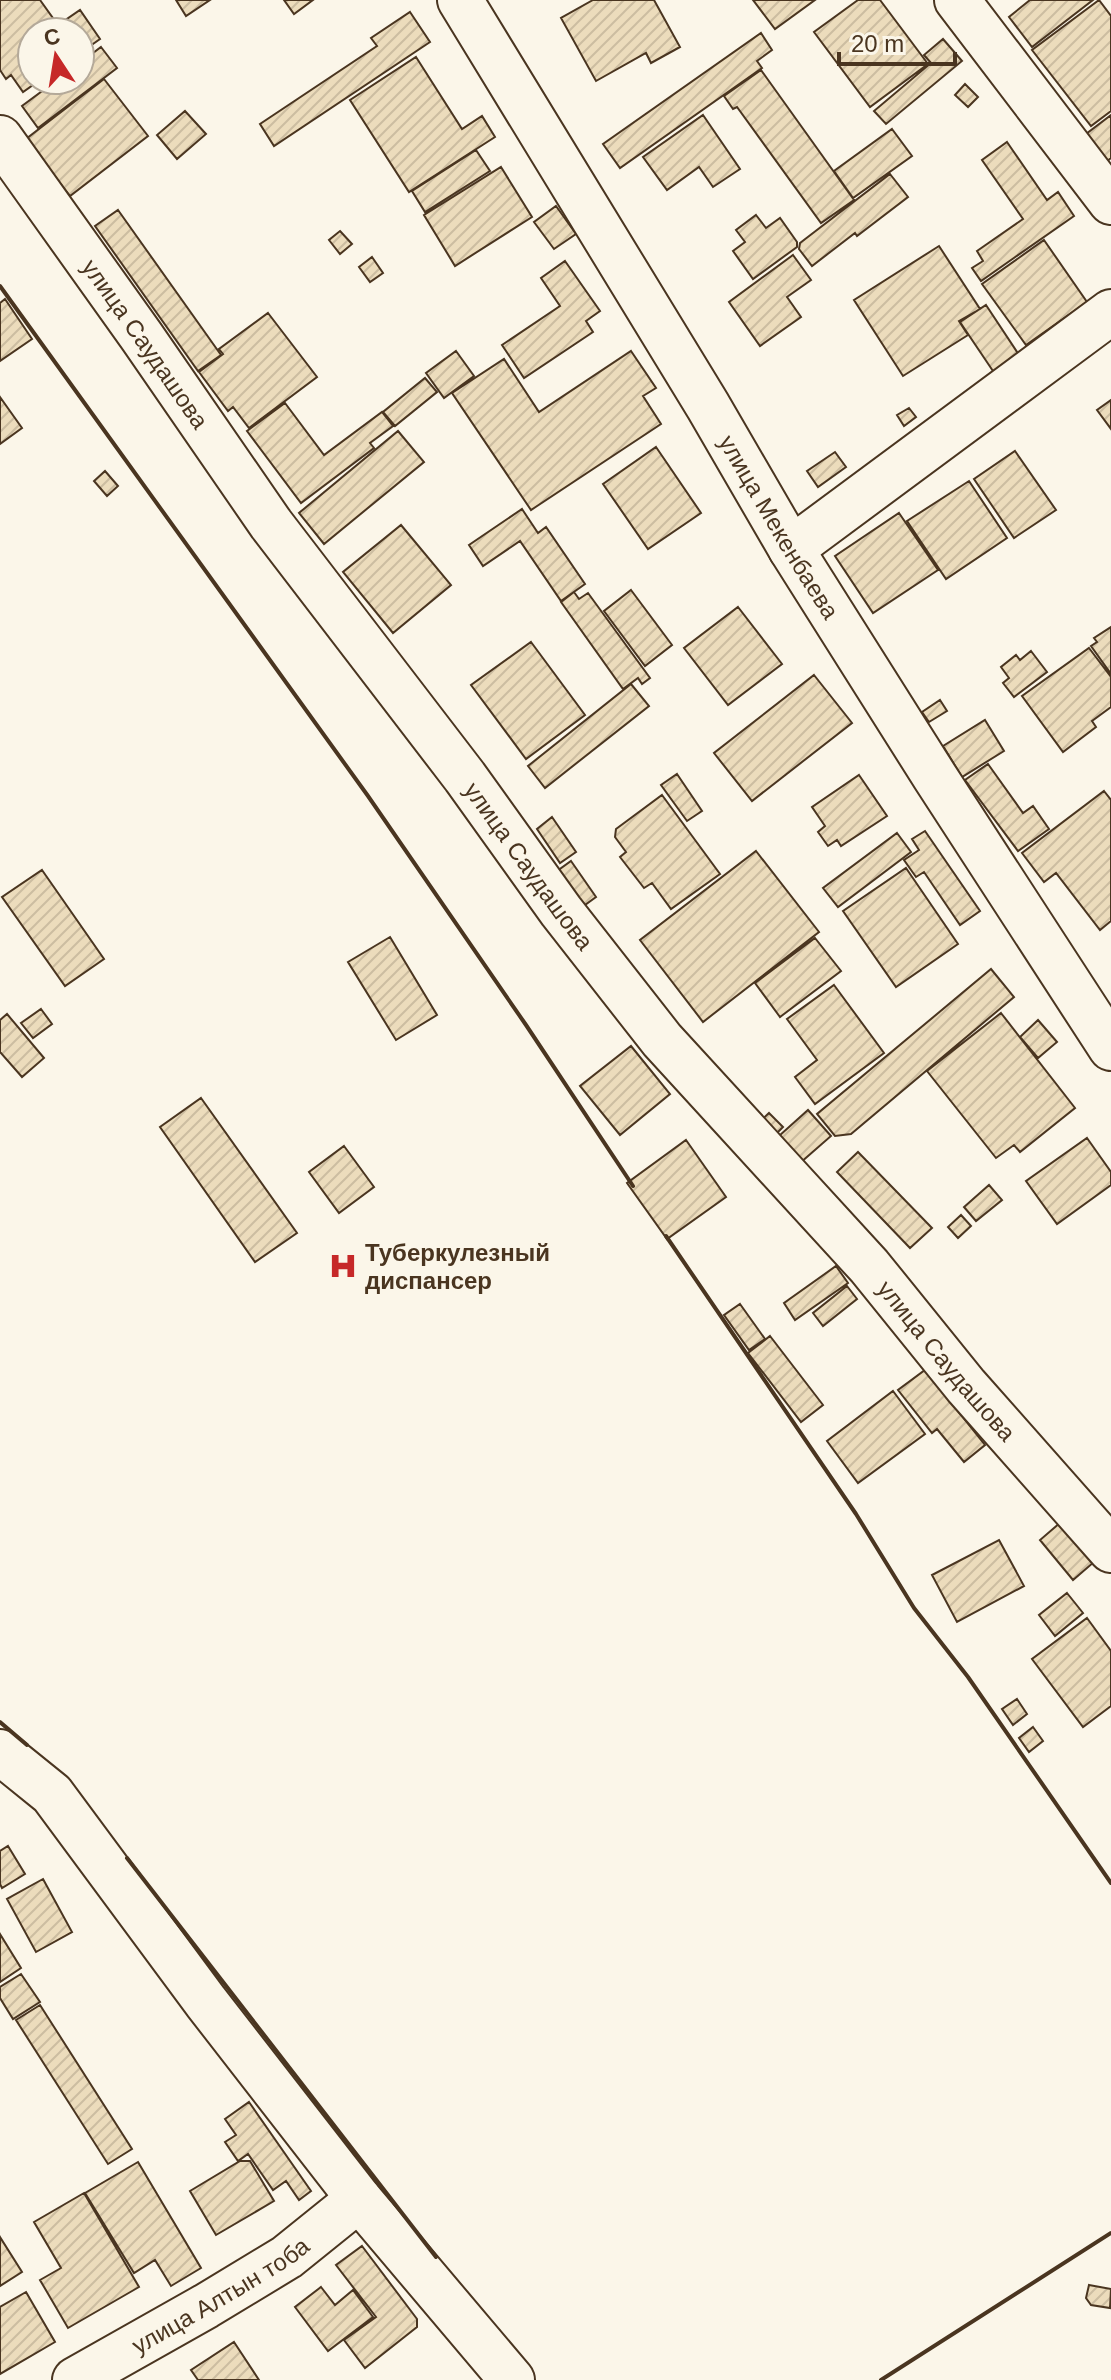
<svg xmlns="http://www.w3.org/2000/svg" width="1111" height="2380" viewBox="0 0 1111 2380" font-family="Helvetica,sans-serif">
	<defs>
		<pattern id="building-hatch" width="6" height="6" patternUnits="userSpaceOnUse" patternTransform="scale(2)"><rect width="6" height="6" fill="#ecdcbc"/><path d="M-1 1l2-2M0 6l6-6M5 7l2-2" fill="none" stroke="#ccbda1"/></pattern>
	</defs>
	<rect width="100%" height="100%" fill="#fbf6e9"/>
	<path fill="url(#building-hatch)" stroke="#4a3520" stroke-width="2" d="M0,0h40l18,25 22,-15 20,29 -20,14v-21h-48v48h8l-17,12 -12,-17 -5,4 -6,-9z
		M176,0h34l-24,16z
		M284,0h29l-19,14z
		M593,0h61l26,47 -29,16 -5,-10 -50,28 -35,-63z
		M753,0h62l-40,29z
		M858,0h22l48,64 -58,43 -56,-75z
		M1030,0h63l-61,47 -23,-30z
		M1099,0l12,16v95l-20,15 -59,-76z
		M410,12l20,30 -156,104 -14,-22 117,-78 -6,-8z
		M761,33l11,17 -15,11 5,7 -142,100 -17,-24z
		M943,39l19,22 -76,63 -12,-13 57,-48 -7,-8z
		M101,47l16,21 -79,60 -16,-22 35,-26h23v-17z
		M416,57l46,72 20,-13 13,21 -86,55 -59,-92z
		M761,70l93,130 -33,23 -84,-116 -4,2 -9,-13z
		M104,79l44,57 -78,60 -44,-57z
		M965,84l13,13 -10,10 -13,-12z
		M185,111l21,23 -29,25 -20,-24z
		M703,115l37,54 -27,18 -14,-20 -32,23 -24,-33z
		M1111,115v43l-5,4 -20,-28z
		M892,129l20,27 -59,42 -19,-27z
		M1007,142l40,58 11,-8 16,24 -93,65 -9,-13 11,-7 -6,-10 46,-32 -41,-59z
		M476,150l14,21 -65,41 -13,-21z
		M501,167l31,50 -77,49 -31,-51z
		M890,174l18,23 -51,39 -2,-3 -43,33 -13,-17 1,-6z
		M556,206l20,28 -22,15 -20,-27z
		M118,210l103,145 -23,16 -103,-145z
		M756,215l10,13 14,-10 17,24v5l-44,32 -20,-28 12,-9 -9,-12z
		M340,231l12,13 -12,10 -11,-14z
		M1044,240l43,62 -61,43 -44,-61z
		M939,246l41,63 -21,12 9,14 -65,41 -49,-76z
		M793,255l18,25 -24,17 14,20 -41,29 -31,-44z
		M372,257l11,16 -13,9 -11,-15z
		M565,261l35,50 -14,10 7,11 -69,46 -22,-33 58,-39 -19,-28z
		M5,299l27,40 -32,22v-58z
		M986,305l37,56 -26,16 -37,-55z
		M268,313l49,64 -68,51 -16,-21 -5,4 -29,-39 24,-18 -4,-5z
		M456,351l18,25 -30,22 -18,-25z
		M631,351l25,37 -13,8 18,28 -130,86 -79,-117 52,-34 35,53z
		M425,378l12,14 -42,34 -12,-14z
		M0,397l22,31 -22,16z
		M1111,400v29l-14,-19z
		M285,403l39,52 58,-43 11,14 -23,17 4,5 -73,55 -54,-72z
		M909,408l7,9 -12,9 -7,-11z
		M398,431l26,31 -100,82 -25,-31z
		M656,447l45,66 -53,36 -45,-65z
		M1015,451l41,59 -42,28 -40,-59z
		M835,452l11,15 -28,20 -11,-16z
		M105,471l13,15 -11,10 -13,-15z
		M969,481l38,57 -61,41 -39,-58z
		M522,509l16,24 8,-6 39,57 -24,17 -41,-60 -37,25 -14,-21z
		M899,513l39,57 -65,43 -38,-57z
		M401,525l50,60 -58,48 -50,-61z
		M631,590l41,55 -27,21 -41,-55z
		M574,592l5,7 9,-6 62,85 -8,6 -4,-6 -15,11 -62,-87z
		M738,607l44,57 -54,41 -44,-57z
		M1111,627v47l-20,-28 6,-4 -3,-4z
		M531,642l54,73 -59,44 -55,-74z
		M1089,648l22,29v30l-19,14 4,6 -33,25 -41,-56z
		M1031,651l16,21 -33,25 -11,-14 6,-5 -8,-11 15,-12 4,5z
		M814,675l38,48 -100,78 -38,-48z
		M631,684l18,22 -104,82 -17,-22z
		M940,700l7,11 -18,11 -7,-10z
		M985,720l19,31 -42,26 -19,-31z
		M988,764l35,49 10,-7 16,23 -31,22 -53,-71z
		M677,774l25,37 -15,10 -26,-36z
		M859,775l28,41 -46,30 -4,-6 -9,6 -10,-14 7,-6 -13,-19z
		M1104,791l7,9v121l-11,9 -44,-57 -12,9 -22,-29z
		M662,795l58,79 -49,35 -19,-26 -8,5 -24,-31 6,-5 -11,-15 1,-8z
		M552,817l24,35 -16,11 -23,-34z
		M925,831l55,80 -20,14 -36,-53 -8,5 -12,-17 15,-10 -7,-11z
		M897,833l14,19 -73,55 -15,-19z
		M756,851l63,81 -116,90 -63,-82z
		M571,861l25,36 -18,13 -25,-36z
		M906,868l52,76 -62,43 -53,-76z
		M42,870l62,89 -39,27 -63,-89z
		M390,937l47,78 -41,25 -48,-78z
		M815,938l26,33 -61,46 -25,-34z
		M991,969l23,28 -163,137 -16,2 -18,-22z
		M834,985l50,68 -69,51 -20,-27 22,-17 -30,-41z
		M41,1009l11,15 -19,14 -12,-15z
		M1001,1013l74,95 -55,44 -6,-7 -18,13 -69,-87z
		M7,1014l37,44 -22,19 -22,-25v-32z
		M1038,1020l19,22 -19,16 -18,-21z
		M631,1046l39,48 -50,41 -40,-49z
		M201,1098l96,135 -42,29 -95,-135z
		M808,1110l23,26 -39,34 -22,-26z
		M769,1113l14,14 -14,14 -14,-15z
		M1087,1138l24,34v13l-54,39 -31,-43z
		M686,1140l40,57 -59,42 -40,-56z
		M344,1146l30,41 -35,26 -30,-41z
		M858,1152l74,76 -22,20 -73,-76z
		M989,1185l13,15 -26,21 -12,-14z
		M961,1215l10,11 -13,12 -10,-11z
		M836,1266l12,17 -53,37 -11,-17z
		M847,1286l10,13 -34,27 -10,-13z
		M740,1304l25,35 -16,11 -25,-35z
		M770,1336l53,69 -22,17 -53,-69z
		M925,1370l60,75 -21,17 -27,-33 -5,4 -34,-43z
		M893,1391l32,43 -67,49 -31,-42z
		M1061,1522l33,40 -21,18 -33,-40z
		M999,1540l25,46 -67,36 -25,-47z
		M1067,1593l16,20 -28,23 -16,-21z
		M1087,1618l24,33v55l-28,21 -51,-68z
		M1017,1699l10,15 -14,11 -11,-16z
		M1033,1727l10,14 -14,11 -10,-14z
		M8,1846l17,28 -23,14 -2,-4v-33z
		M43,1879l29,53 -36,20 -29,-53z
		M0,1934l21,34 -21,14z
		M21,1974l19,28 -27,17 -13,-21v-11z
		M40,2005l92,144 -24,15 -92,-144z
		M249,2102l62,89 -12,9 -13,-19 -13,9 -25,-36 -10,7 -13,-19 11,-7 -11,-16z
		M240,2161h10l24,40 -58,34 -26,-44z
		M138,2162l63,106 -30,18 -16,-26 -21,13 -49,-80z
		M84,2193l55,94 -71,41 -28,-48 21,-12 -27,-46z
		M0,2237l22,35 -22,14z
		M362,2246l55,73v8l-52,41 -21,-28 32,-23 -40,-52z
		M1089,2285l22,4 -1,19 -19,-3 -5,-7z
		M321,2287l14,18 18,-15 20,27 -45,34 -33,-44z
		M26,2292l29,50 -55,32v-67z
		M234,2342l25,38h-61l-7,-10z"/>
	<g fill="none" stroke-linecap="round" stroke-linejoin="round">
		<defs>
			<g id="minor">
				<path id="s1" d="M460,0l248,406 83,143 144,228 176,271"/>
				<path d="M957,0l154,202"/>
				<path id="s2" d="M0,138l142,199 129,187 194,253 96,134 101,129 207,226 97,120 145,164"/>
				<path d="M791,549l320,-237"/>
				<path d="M0,1752l52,42 154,208 153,197 153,181"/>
				<path id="s3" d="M75,2380l131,-74 81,-49 72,-58"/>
			</g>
		</defs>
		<use href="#minor" stroke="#4a3520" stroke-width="48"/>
		<use href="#minor" stroke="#fbf6e9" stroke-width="44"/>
		<path stroke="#4a3520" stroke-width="4" d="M0,286l368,510 158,229 107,161
			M666,1236l190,278 58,94 54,69 143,206
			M0,1722l27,23
			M127,1858l309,399
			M881,2380l230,-147"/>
	</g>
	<defs>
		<symbol id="hospital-bare" viewBox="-9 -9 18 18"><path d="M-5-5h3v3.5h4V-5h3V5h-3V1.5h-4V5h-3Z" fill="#c62828" stroke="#fbf6e9" stroke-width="2.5" paint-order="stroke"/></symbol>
	</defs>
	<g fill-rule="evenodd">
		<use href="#hospital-bare" x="323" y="1246" width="40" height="40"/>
	</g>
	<g text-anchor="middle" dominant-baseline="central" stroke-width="6" stroke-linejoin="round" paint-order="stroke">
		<g font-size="24" fill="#4a3520" stroke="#fbf6e9">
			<text stroke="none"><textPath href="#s2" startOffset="252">улица Саудашова</textPath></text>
			<text stroke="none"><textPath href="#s1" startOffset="616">улица Мекенбаева</textPath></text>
			<text stroke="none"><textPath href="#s2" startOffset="900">улица Саудашова</textPath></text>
			<text stroke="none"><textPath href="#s2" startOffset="1548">улица Саудашова</textPath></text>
			<text stroke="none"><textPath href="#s3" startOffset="168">улица Алтын тоба</textPath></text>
		</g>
		<g font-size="24" font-weight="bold" fill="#4a3520" stroke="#fbf6e9" text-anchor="start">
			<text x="365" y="1252">Туберкулезный<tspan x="365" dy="28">диспансер</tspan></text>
		</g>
	</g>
	<g transform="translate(56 56) rotate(348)"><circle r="38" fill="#fbf6e9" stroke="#b4a999" stroke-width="2"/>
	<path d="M0-6L14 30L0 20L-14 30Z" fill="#c62828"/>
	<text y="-12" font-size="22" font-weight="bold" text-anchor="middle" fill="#4a3520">С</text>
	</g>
	<path d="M839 52v12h116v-12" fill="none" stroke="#4a3520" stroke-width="4"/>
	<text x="851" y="52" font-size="24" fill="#4a3520" stroke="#fbf6e9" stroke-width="6" paint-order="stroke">20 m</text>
</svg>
